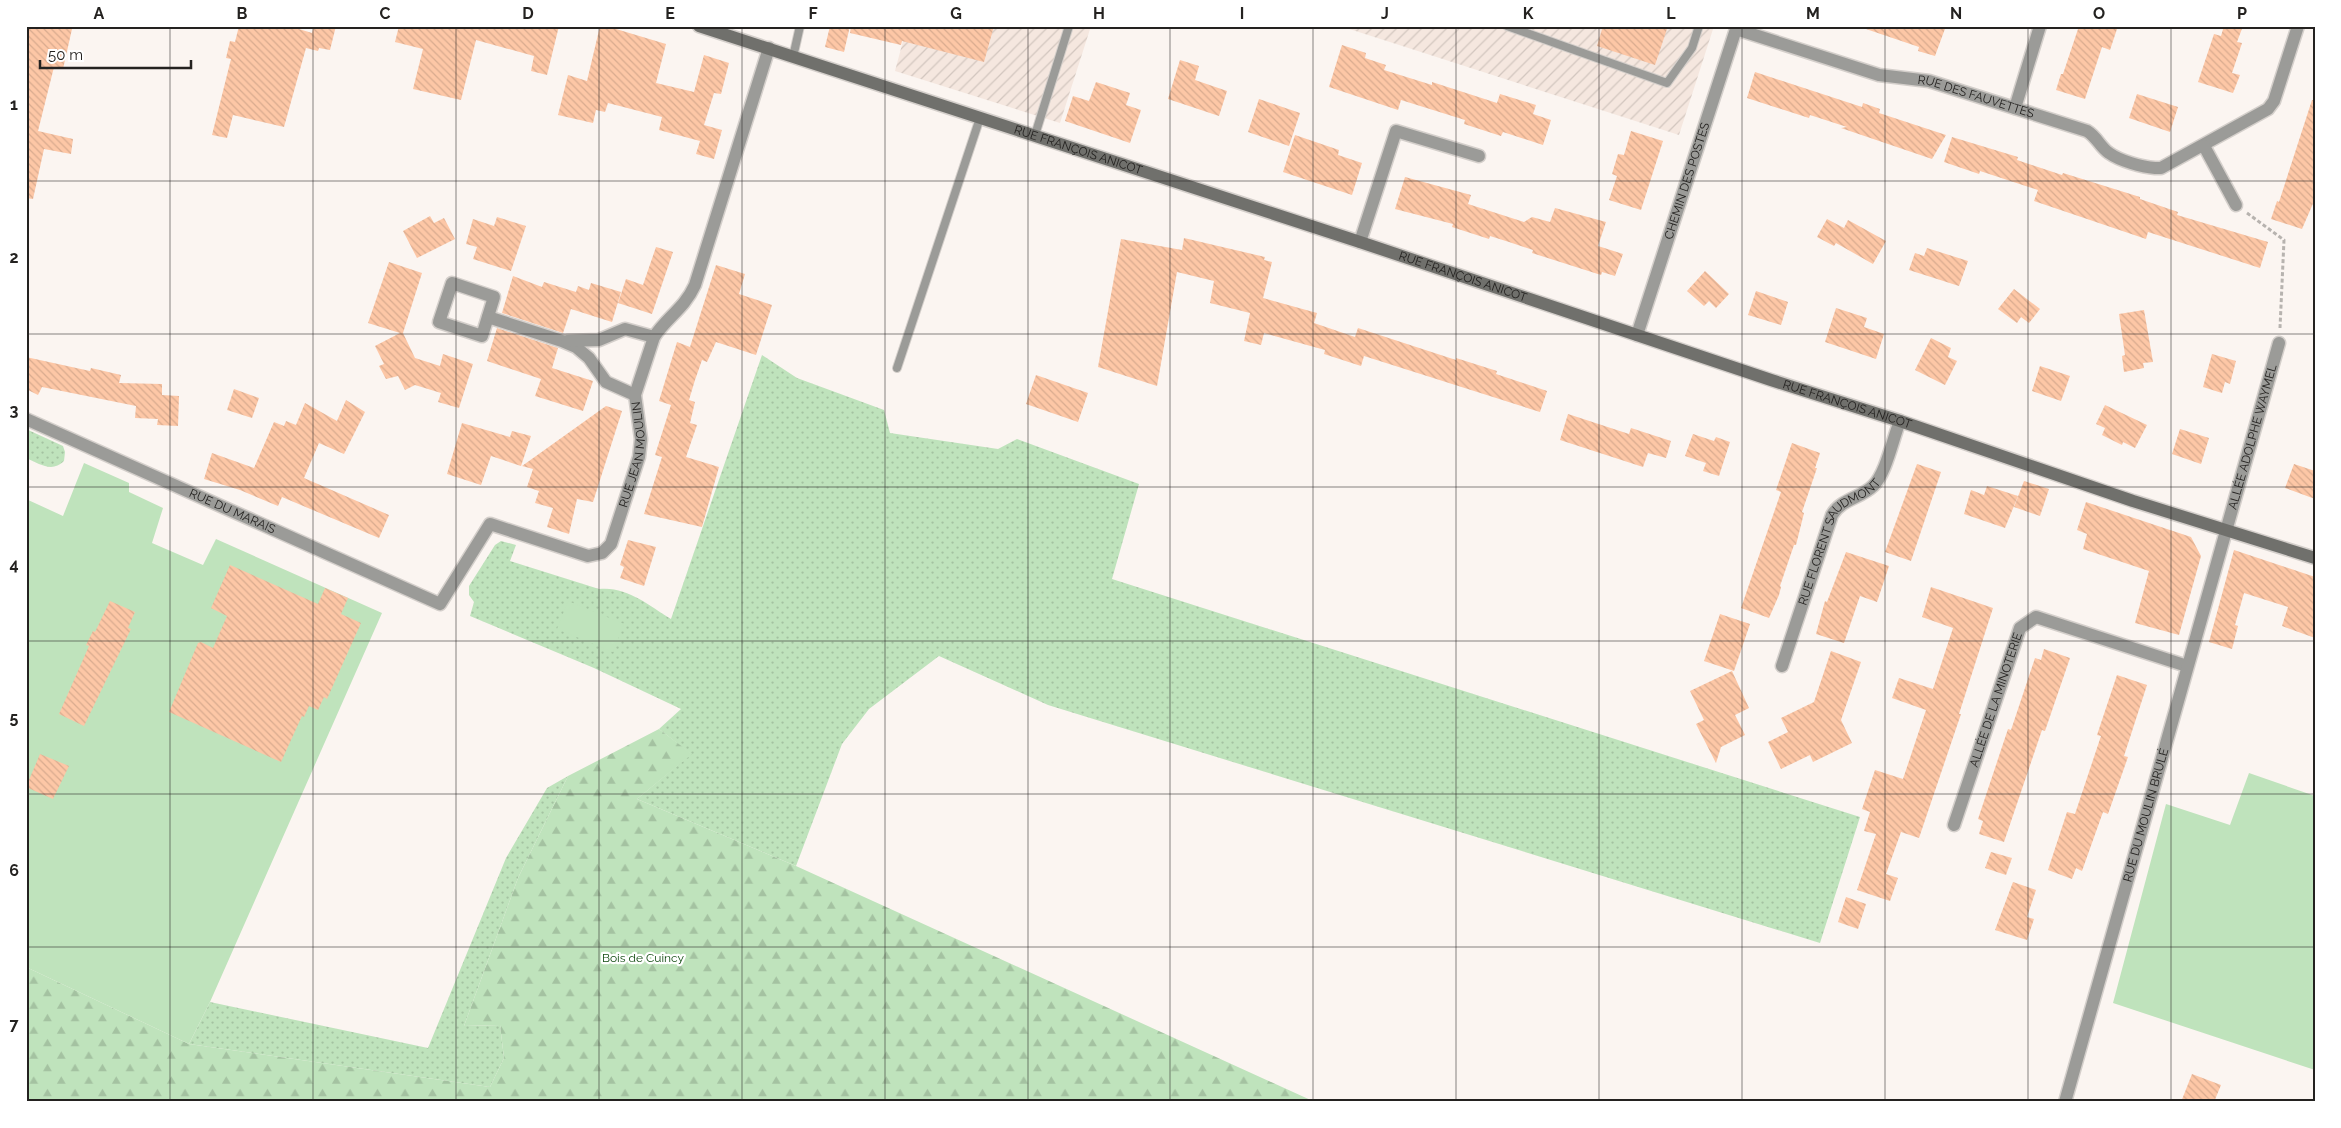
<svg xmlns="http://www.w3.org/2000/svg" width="2341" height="1128" viewBox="0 0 2341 1128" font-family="Raleway,sans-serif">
	<defs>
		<pattern id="industrial-furrows" width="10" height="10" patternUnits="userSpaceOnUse" patternTransform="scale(1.25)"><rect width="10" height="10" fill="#f5e7df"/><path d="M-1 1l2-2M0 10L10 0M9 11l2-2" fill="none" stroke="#d2c6bf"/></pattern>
		<pattern id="grass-dots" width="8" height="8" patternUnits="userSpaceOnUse" patternTransform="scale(1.25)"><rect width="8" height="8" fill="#bfe3bc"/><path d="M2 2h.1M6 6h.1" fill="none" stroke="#a4c2a1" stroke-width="1.8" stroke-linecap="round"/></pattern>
		<pattern id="forest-firs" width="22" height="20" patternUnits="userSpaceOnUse" patternTransform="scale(1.25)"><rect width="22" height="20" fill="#bfe3bc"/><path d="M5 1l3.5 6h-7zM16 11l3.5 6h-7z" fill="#a4c2a1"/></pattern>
		<pattern id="building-back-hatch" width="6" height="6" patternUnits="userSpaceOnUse" patternTransform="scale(1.25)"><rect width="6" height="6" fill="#fdc7a6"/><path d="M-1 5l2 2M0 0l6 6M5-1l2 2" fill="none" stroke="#d9ab8f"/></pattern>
	</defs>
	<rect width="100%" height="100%" fill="#fbf5f1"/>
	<path fill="url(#industrial-furrows)" d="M907,26h184l-31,97 -165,-52z
		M1340,26h374l-35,109z"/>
	<path fill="url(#grass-dots)" d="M762,355l35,23 87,32 6,23 108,16 19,-10 122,45 -27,95 748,238 -40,126 -772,-238 -109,-49 -70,53 -27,35 -46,122 -159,-67 54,-45 -32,-25 22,-20 -87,-41 -124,-52 4,-14 -5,-7v-9l26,-41 6,-4 15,4 -6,16 89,28c28,-3 49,16 72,30z
		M26,429l37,17 2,6 -1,9c-12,12 -24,3 -38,-3z
		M568,776l-50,102 -54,148 36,-1 4,33 -14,29 -301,-43 21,-42 218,46 78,-190 41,-70z"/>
	<path fill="url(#forest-firs)" d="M659,729l33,25 -55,45 159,67 519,236h-1289v-135l163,77 301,43 14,-29 -4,-33 -36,1 54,-148 50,-102z"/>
	<path fill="#bfe3bc" d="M84,463l45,20v9l34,16 -11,35 51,22 13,-26 166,74 -172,389 -21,42 -163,-77v-468l37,17z
		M568,601l56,23 -11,28 -56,-23z
		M2249,773l66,23v274l-202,-67 53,-199 64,21z"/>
	<path fill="url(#building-back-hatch)" d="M26,26h32l14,3 -9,40 -9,-2 -16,64 35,8 -2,15 -27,-5 -11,50 -7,-1z
		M239,26h50l23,7 2,-7h22l-6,24 -11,-2 -1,3 -12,-3 -22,79 -51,-12 -6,23 -15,-3 19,-76 -5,-1 4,-17 5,1z
		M399,26h160l-12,49 -16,-4 3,-15 -58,-16 -15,60 -48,-11 10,-40 -28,-7z
		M600,26h6l60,18 -10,39 38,9 10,-37 25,8 -8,31 -7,-1 -10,32 18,5 -8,29 -18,-5 4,-13 -41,-11 3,-13 -54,-14 -3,9 -9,-2 -3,13 -35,-8 10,-40 19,6z
		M830,26h20l-6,26 -19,-5z
		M851,26h143l-10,36 -82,-21 -1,4 -51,-12z
		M1603,26h65l-13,39 -58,-19z
		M1866,26h80l-11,30 -17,-5 1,-4 -53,-18z
		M2079,26h39l-8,24 -8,-3 -17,52 -29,-9 5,-16h2z
		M2224,26h19l-6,16 5,1 -10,30 8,2 -7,18 -35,-11 16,-48 7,2z
		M1342,45l24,8 -1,5 21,7 -2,5 48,15v-3l65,21 3,-9 36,11 -3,9 18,6 -8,25 -40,-13 -2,4 -37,-12 1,-4 -64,-20 -3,10 -69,-23z
		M1180,60l19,6 -4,14 32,11 -8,25 -51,-17z
		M1755,72l107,35 1,-4 17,6 -1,4 67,22 -14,24 -91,-31 6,-1 -37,-12 -1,3 -62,-20z
		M1096,82l34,11 -4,12 15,5 -11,33 -65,-22 8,-25 16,5z
		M2137,94l41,13 -8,25 -41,-14z
		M1259,99l41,14 -11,33 -41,-14z
		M2312,100h3v99l-13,30 -31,-10 6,-18 2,1z
		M1631,131l32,10 -22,69 -32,-10 8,-24 -5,-2 6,-20 6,1z
		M1295,135l44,15 -1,5 24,8 -10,32 -69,-23z
		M1952,137l66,20 -1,3 45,15 1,-2 77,24v2l38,13 -1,3 91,27 -8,26 -112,-36 -2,7 -112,-38 4,-11 -58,-19 -1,3 -35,-12z
		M1405,177l66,18 -3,9 56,18 8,-5 18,5 5,-14 51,14 -8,24 25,8 -8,22 -13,-4 -1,3 -69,-22 1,-3 -24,-8 -19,-6 -1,3 -37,-12 1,-3 -58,-15z
		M430,216l4,7 10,-5 11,21 -38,19 -14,-27z
		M497,217l29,9 -15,45 -38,-12 4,-12 -11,-3 7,-25 21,7z
		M1827,219l17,9 4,-8 38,21 -13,23 -37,-21 -2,3 -17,-9z
		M1184,238l81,19 -1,3 8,2 -9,36 54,15 -3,10 41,14 3,-9 98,32v-2l41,13 -1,3 51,17 -7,21 -176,-56 -3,10 -37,-12 1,-4 -61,-17 -3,12 -17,-4 6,-28 -40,-10 4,-22 -37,-9 -20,114 -59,-19 23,-128 61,11z
		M656,247l17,5 -21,62 -34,-11 8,-24 17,6z
		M1927,248l41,13 -9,25 -50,-16 6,-17 9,3z
		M389,262l33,11 -19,60 12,25 25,8 3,-12 30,10 -14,44 -21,-6 3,-9 -26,-8 -10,5 -7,-14 -12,3 -7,-13 5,-2 -9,-18 25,-13 -32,-10z
		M716,265l29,9 -6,20 33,11 -16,50 -40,-13 -9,20 -5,-2 -7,20 -6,20 6,2 -5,21 7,2 -11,32 33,10 -17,60 -58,-13 18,-57 -7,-2 16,-50 -12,-4 18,-59 13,5z
		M1705,271l24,23 -13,14 -7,-7 -5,5 -17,-15z
		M513,276l29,11 2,-5 32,10 2,-6 11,4 2,-7 30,9 -9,30 -41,-13 -8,24 -61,-20z
		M2014,289l26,20 -11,14 -8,-6 -4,6 -19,-14z
		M1756,291l32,11 -7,23 -33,-10z
		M1836,308l31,10 -3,9 20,7 -8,25 -51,-17z
		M2144,310l9,52 -10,1 1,5 -20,4 -2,-16 3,-1 -6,-41z
		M497,328l61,20 -6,20 41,13 -10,30 -48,-15 6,-17 -54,-18z
		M1931,338l20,10 -3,9 9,4 -12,24 -30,-15z
		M2212,354l24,7 -6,23 -5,-2 -3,11 -19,-6z
		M26,357l64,14 1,-3 30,7 -2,8 43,1v11l17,1 -1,30 -21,-1 1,-6 -23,-1 1,-12 -94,-19 -4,8 -12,-6z
		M2040,366l30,10 -9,25 -29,-10z
		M1036,375l52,18 -10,29 -52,-18z
		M234,389l25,9 -7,20 -25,-8z
		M346,400l19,12 -21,42 -25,-11 -15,35 85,37 -10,23 -97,-41 -4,9 -38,-16 -36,-11 8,-26 42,15 20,-46 10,4 2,-5 10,4 9,-22 32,18z
		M2105,405l42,20 -12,23 -12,-6 -1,3 -20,-10 3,-7 -9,-4z
		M606,406l16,5 -29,91 -16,-3 -8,35 -22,-7 6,-19 -18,-5 4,-12 -12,-4 6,-18 -11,-3z
		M1568,414l61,20 2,-6 40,13 -5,17 -18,-5 -5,14 -83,-27z
		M462,423l48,14 2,-6 19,5 -10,30 -30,-10 -10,29 -34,-11z
		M2180,429l29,9 -8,26 -29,-10z
		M1693,434l21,7 2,-4 14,5 -11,34 -16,-5 3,-8 -21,-7z
		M1792,443l28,10 -5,15h2l-15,44 2,1 -8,32h-2l-14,41 1,1 -2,8 -10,23 -28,-10 40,-116 -5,-2z
		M1917,464l24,8 -30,89 -26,-9z
		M2294,464l21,7v28l-30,-11z
		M2024,481l25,8 -9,27 -26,-9z
		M1987,486l31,10 -13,32 -41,-14 7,-24 13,5z
		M2086,502l105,35 10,19 -22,79 -44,-12 14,-52 -66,-22 4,-15 -10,-4z
		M628,540l28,7 -12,39 -24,-8 4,-11 -4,-2z
		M2234,550l81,27v61l-33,-12 6,-19 -44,-14 -9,32 3,1 -6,23 -23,-7z
		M1846,552l43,14 -12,36 -17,-6 -16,47 -28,-9 9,-33 2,1z
		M230,565l88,39 7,-16 23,10 -7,16 20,9 -34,76 -3,-2 -6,13 -9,-4 -5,11 -2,-1 -21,46 -112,-50 29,-69 3,-1 12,6 14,-32 -16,-8z
		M1931,587l62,21 -34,106h2l-42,124 -18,-6 -15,42 12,4 -8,23 -33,-11 19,-56 -12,-3 6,-19 -8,-3 13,-39 28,9 23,-69 -34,-12 7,-20 34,11 20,-61 -31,-11z
		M110,601l25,11 -7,16 3,1 -47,97 -25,-12 30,-68 -3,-1 7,-14 2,1z
		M1720,614l30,10 -16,47 -30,-10z
		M2044,649l26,9 -25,73 -3,-1 -38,112 -25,-8 4,-13 -5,-2 30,-90 3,1 24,-72 6,2z
		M1831,651l30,11 -20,58 11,23 -39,19 -3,-7 -29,14 -13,-27 20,-10 -7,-14 33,-16z
		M1732,671l17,37 -14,7 10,20 -24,12 -5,16 -20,-39 8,-4 -14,-29z
		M2117,675l30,10 -23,71 4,1 -20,57 -5,-2 -21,59 -6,-3 -4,11 -24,-9 19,-58 8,2 26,-78 -4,-1z
		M40,754l29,12 -16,33 -27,-12z
		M1991,852l21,6 -6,17 -21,-7z
		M2013,882l23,8 -9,27 7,2 -7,21 -32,-10z
		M1846,897l20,7 -8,25 -20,-7z
		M2192,1074l29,11 -7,17h-33z"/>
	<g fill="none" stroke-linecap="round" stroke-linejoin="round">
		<defs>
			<path id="lane" d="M1507,26l160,57 25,-35 7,-22
				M793,57l7,-31
				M1035,135l34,-109
				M897,368l83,-250"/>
			<g id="street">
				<path id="s1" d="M1736,29l143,46 50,6 158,50c10,6 13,16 22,22 11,8 33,14 46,15h6l107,-59 6,-8 24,-75"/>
				<path d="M2015,108l25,-82"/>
				<path d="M2204,146l32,59"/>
				<path d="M1360,242l36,-111 83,25"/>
				<path d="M452,283l42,14 -12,39 -43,-14z"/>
				<path d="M488,317l74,24 14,6 13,11 17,24 29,13"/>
				<path id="s2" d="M1637,335l100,-309"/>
				<path d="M567,341l32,-1 26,-11 29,8"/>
				<path id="s3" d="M26,419l414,185 50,-80 98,32 14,-3 9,-9 28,-87 2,-18 -6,-44 19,-58c13,-20 30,-28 41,-52l74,-237"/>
				<path id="s4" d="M1782,666l50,-151c9,-16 29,-17 41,-29 13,-12 20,-48 27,-65"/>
				<path id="s5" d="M1954,825l66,-197 16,-11 151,49"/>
				<path id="s6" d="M2065,1102l214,-759"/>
			</g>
			<g id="secondary">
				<path id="s7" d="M699,26l661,216 411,138 129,41 233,80 182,57"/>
			</g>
		</defs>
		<use href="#lane" stroke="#d4cfcb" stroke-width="10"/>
		<use href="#street" stroke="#d4cfcb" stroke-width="15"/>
		<use href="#secondary" stroke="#d4cfcb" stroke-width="15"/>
		<path stroke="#b7b3af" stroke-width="3" stroke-dasharray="4 2.5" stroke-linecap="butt" d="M2247,213l37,27 -4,88"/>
		<use href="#lane" stroke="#9b9b98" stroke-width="8"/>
		<use href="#street" stroke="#9b9b98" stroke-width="12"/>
		<use href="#secondary" stroke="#70706c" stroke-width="12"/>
	</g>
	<path fill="none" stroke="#242220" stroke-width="1" stroke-opacity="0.55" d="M170,26v1076M313,26v1076M456,26v1076M599,26v1076M742,26v1076M885,26v1076M1028,26v1076M1170,26v1076M1313,26v1076M1456,26v1076M1599,26v1076M1742,26v1076M1885,26v1076M2028,26v1076M2171,26v1076M26,181h2289M26,334h2289M26,487h2289M26,641h2289M26,794h2289M26,947h2289"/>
	<g text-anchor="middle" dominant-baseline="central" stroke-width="4.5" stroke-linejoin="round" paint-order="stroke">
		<g font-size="12" fill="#242220" stroke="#fff">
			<text stroke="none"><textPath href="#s1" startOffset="250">RUE DES FAUVETTES</textPath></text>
			<text stroke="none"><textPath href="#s7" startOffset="399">RUE FRANÇOIS ANICOT</textPath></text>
			<text stroke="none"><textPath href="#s2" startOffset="162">CHEMIN DES POSTES</textPath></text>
			<text stroke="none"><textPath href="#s7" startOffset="804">RUE FRANÇOIS ANICOT</textPath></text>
			<text stroke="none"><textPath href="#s7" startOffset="1209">RUE FRANÇOIS ANICOT</textPath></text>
			<text stroke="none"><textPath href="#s6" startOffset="691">ALLÉE ADOLPHE WAYMEL</textPath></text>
			<text stroke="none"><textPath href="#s3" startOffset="771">RUE JEAN MOULIN</textPath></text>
			<text stroke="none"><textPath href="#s3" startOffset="226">RUE DU MARAIS</textPath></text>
			<text stroke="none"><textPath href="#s4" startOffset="141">RUE FLORENT SAUDMONT</textPath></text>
			<text stroke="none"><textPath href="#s5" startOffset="132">ALLÉE DE LA MINOTERIE</textPath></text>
			<text stroke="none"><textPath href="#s6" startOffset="298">RUE DU MOULIN BRULÉ</textPath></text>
		</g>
		<g font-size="12" fill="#0e490e" stroke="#fff">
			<text x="643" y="958">Bois de Cuincy</text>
		</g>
	</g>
	<rect width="2341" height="1128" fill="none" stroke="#ffffff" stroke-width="55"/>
	<path d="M40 60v8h151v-8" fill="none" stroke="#242220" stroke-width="2.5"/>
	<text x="48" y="60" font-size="15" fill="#242220" stroke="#ffffff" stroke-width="4" paint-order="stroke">50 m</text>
	<rect x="28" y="28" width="2286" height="1072" fill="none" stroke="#242220" stroke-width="2"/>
	<g font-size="16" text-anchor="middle" font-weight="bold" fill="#242220">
		<text x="99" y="19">A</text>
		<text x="242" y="19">B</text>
		<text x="385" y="19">C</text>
		<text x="528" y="19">D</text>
		<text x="670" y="19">E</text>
		<text x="813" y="19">F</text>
		<text x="956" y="19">G</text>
		<text x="1099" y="19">H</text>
		<text x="1242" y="19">I</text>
		<text x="1385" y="19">J</text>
		<text x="1528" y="19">K</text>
		<text x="1671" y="19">L</text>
		<text x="1813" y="19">M</text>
		<text x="1956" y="19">N</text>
		<text x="2099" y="19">O</text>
		<text x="2242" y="19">P</text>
		<text x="14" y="110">1</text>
		<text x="14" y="263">2</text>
		<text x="14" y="416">3</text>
		<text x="14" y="570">4</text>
		<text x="14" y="723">5</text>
		<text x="14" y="876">6</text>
		<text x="14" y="1030">7</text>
	</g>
</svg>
